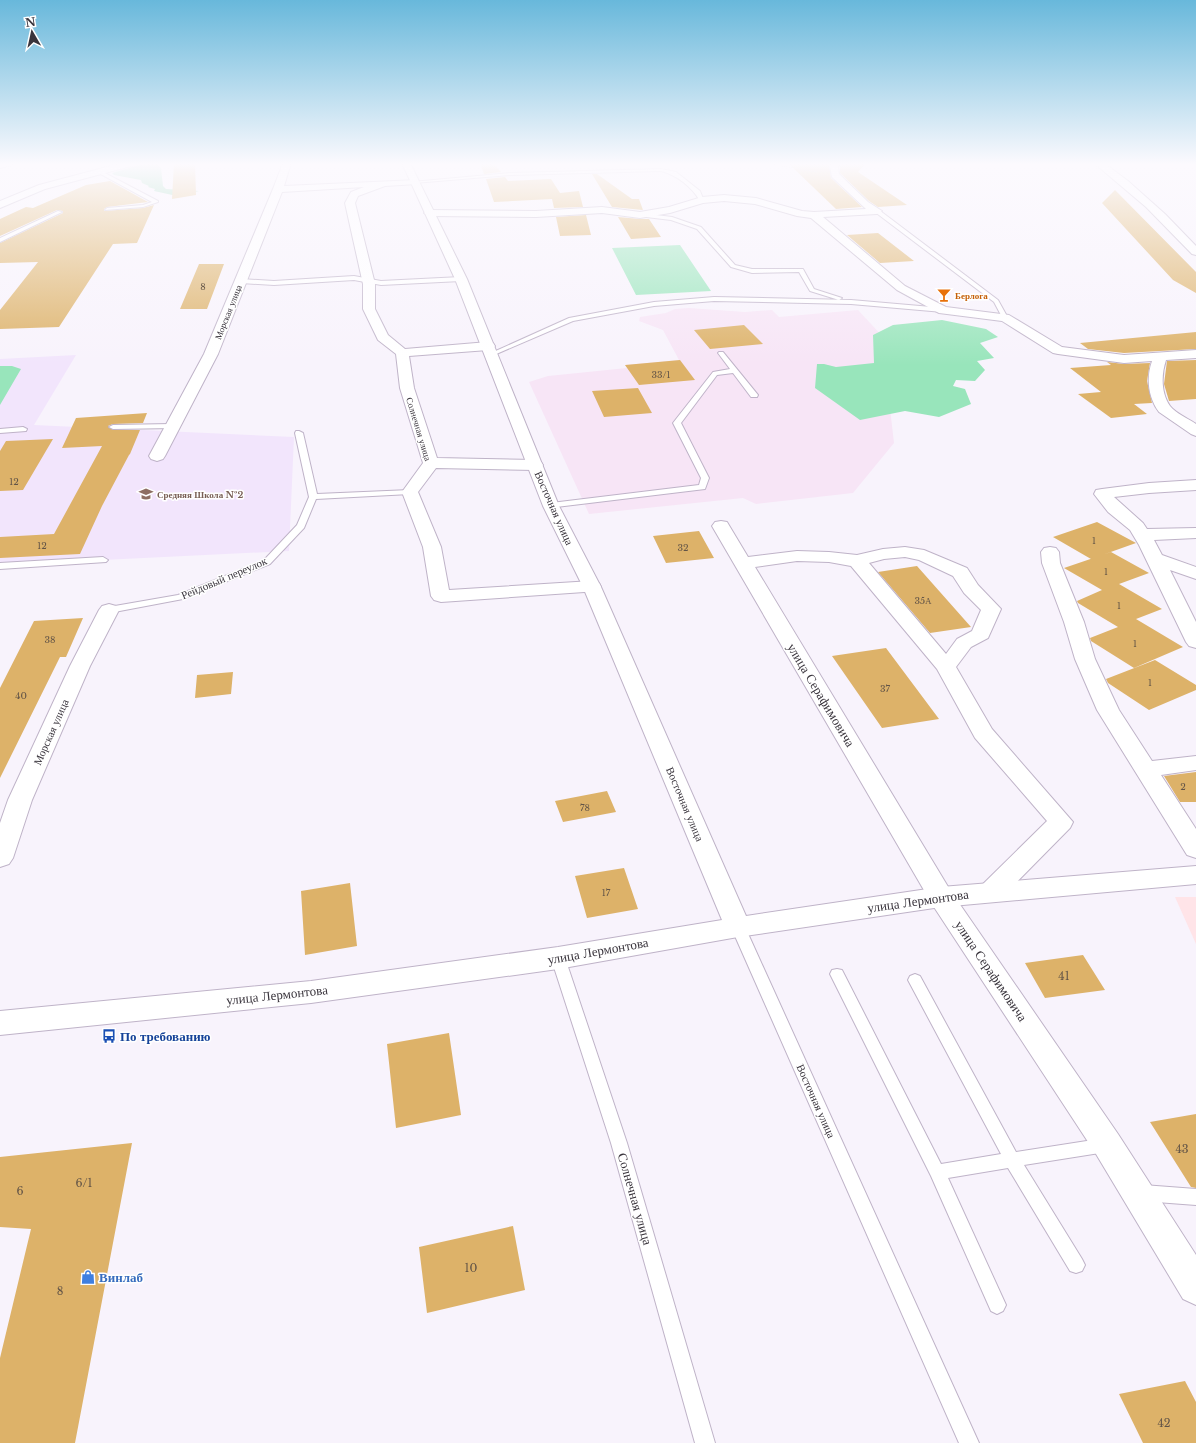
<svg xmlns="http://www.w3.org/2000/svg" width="1196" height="1443" viewBox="0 0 1196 1443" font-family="'Libre Baskerville',serif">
	<rect width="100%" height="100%" fill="#f8f3fc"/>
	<path fill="#ffe4e8" d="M1175,897h21v47z"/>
	<path fill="#f7e5f6" d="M689,308l56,4 27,-2 7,7 79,-7 27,29 3,52 6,52 -41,50 -97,11 -13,-6 -154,16 -60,-132 19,-6 79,-8 -2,-3 54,-5 -16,-30 -24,-9 1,-4 26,-4 9,-4z"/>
	<path fill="#f2e5fc" d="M76,355l-42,70 260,12 -5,114 -186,9 -103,7v-208z"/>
	<path fill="#98e5bb" d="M680,245l31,46 -75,4 -24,-47z
		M942,320l44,9 12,8 -18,6 14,15 -17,3 8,9 -10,11 -19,-1 -3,6 12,3 6,15 -32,13 -34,-6 -45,9 -45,-32 2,-24h7l12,3 38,-4 -1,-28 20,-10z
		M0,366h12l9,3 -21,36z"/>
	<path fill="#7bcea2" d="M156,163l5,5 2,18 3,3 33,2 -22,5 -23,-5 1,-2 -7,-2 1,-1 -7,-3 -1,-3 -27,-5 -2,-2 27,-8z"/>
	<path fill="#ddb269" d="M174,163h21l1,32 -24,4z
		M480,163h13l8,9 -17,2z
		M788,163h42l-1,3 2,12 31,29 -26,2z
		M842,163h24l-8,9 49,33 -29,2 -9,-6 -29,-28v-6z
		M592,174h5l35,25h7l4,11 -31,-3z
		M505,177l3,4 43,-2 9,14 19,-2 4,16 -29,1 -2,-9 -58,3 -8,-23z
		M110,181l38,21 -41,5 -3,2v2l39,-3 11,-3 -17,38 -24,1 -54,83 -59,2v-19l38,-48 -38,1v-20l63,-30v-2l-6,-1 -57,26v-17l26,-12 7,1 53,-23z
		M1115,190l81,82v21l-23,-13 -71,-77z
		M586,215l5,20 -31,1 -4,-19z
		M618,217l22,2h9l12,18 -30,2z
		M878,233l36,28 -34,2 -33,-28z
		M199,264h25l-17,45h-27z
		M744,325l19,19 -53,5 -16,-19z
		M1196,332v17l-72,4 -36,-4 -8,-6z
		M680,360l15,20 -56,5 -14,-20z
		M1196,360v39l-27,2 -5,-17 3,-23z
		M1107,362l17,2 26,-1 -3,18 5,22 -18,1 13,10 -36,4 -33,-24 23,-2 -31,-24 41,-3z
		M638,388l14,25 -48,4 -12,-26z
		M147,413l-4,10 -30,1 -5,2 5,4h27l-10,24 -1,1 -27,51 -22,48 -80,4v-21l54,-3 48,-88 -40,2 14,-30z
		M53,439l-30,51 -23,1v-40l6,-10z
		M1097,522l39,21 -45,16 -38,-22z
		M699,531l15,27 -48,5 -13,-27z
		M1111,552l38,21 -30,11 43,25 -26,10 47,28 -49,21 -43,-27 -1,-3 28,-11 -40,-24 -1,-2 25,-11 -38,-22z
		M917,566l54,61 -41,6 -52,-61z
		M83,618l-17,39h-6l-60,121v-90l34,-67z
		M886,648l53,71 -57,9 -50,-72z
		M1155,660l41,25v5l-47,20 -41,-27 -2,-4z
		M233,672l-2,22 -36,4 2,-23z
		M1196,772v30h-16l-16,-26z
		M607,791l9,21 -53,10 -8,-21z
		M624,868l14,41 -51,9 -12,-42z
		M350,883l7,63 -52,9 -4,-64z
		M1083,955l22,35 -60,8 -20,-35z
		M449,1033l12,82 -65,13 -9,-84z
		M1196,1114v74l-5,-1 -41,-65z
		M132,1143l-57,300h-75v-85l31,-129 -31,-2v-70z
		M513,1226l12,64 -98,23 -8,-66z
		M1185,1381l11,21v41h-53l-24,-49z"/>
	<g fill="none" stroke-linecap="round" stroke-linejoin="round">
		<defs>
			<path id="service" d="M661,169l15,3 24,19 4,10h-4c-8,-14 -23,-26 -39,-30l-150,4 -97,8 -2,-1 99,-9z
				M99,170l59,31v1l-15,5 -38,3 2,-2 36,-3 9,-3 -55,-30z
				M875,210h4l119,90 10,18 -1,1h-4l-9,-17 -119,-90z
				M58,211l4,1 -62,30v-4z
				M640,213l32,4 29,10 34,38 17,4h51l11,20 28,9 -3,2 -29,-9 -11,-19 -47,1 -21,-6 -34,-38 -26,-9 -33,-4v-2z
				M354,276l27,5 80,-4 3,2 -3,2 -80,4 -27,-5 -80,5 -33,-2 -3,-2 3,-2 33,2z
				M714,297l137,3 92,8 3,2 -3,2 -92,-8 -137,-3 -60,5 -81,15 -79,34 -5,-1 80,-36 85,-16z
				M719,352h4l35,43 -1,2h-6l-18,-24 -16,2 -36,48 28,55 -4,11 -157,19 -1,-2 1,-2 3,-1 148,-18 2,-7 -28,-55 40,-51 17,-3 -12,-16z
				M172,424h3v4l-62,1 -4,-2 4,-2z
				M23,427l4,2 -1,2 -26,2v-4z
				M296,431h3l4,2 14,61 93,-4 4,2 -4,2 -94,5 -12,29 -34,36 -87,35 -74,14 -3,-1 -2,-2 5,-3 69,-12 86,-35 33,-35 12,-28 -14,-64z
				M103,557l5,3 -2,2 -106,7v-6z
				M738,922l5,1 2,4 234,516h-20l-228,-516 2,-4z
				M558,953l5,1 2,4 62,185 88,300h-20l-84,-300 -60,-185 2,-4z
				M837,969l5,1 99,194 60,-10 -93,-174 2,-4 5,-2 5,2 96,176 90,-14 6,2 2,5 -2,5 -6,2 -82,13 58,94 3,6 -3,6 -6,2 -6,-2 -62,-103 -60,10 58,127 -3,6 -6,3 -6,-3 -60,-135 -101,-202 2,-4z
				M1143,1185l53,4v16l-53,-4 -6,-3 -2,-5 2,-5z"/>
			<path id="minor" d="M283,163h8l-7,23 133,-6 2,2 -2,2 -32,2 -27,10 -3,7 20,81v25l13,26 17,14 83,-7 5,1 2,3 -2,3 -5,1 -79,6 5,32 23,70 98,2 6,2 2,3 -2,3 -6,2 -99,-2 -18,24 23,55 8,43 143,-9 7,2 2,4 -2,4 -158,11 -7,-2 -3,-4 -8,-49 -21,-55 21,-29 -23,-75 -4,-34 -18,-14 -15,-31v-25l-18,-81 6,-11 13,-5 -82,5 -64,162 -53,102 -2,3 -6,2 -6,-2 -2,-3 55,-102 69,-165z
				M832,163h9l-3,4 1,7 29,28 14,9 -5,3 -54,3 82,69 41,21 63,8 53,32 62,8 72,-5v8l-30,2c-5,15 -5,33 4,46 5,7 19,13 26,18v12l-5,-2 -32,-22c-11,-15 -13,-34 -7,-51l-28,2 -66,-9 -5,-1 -51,-32 -63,-8 -42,-23 -86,-72 -14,-2 -42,-12 -31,-3 -21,2 -33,10 -30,5 -38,-5 -66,4 -107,-1 -5,-3 5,-3 107,1 66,-4 38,5 29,-5 33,-10 22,-2 32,3 46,13 12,1 52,-3 -34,-32 -2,-11z
				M1094,163h10l24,18 37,33 31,32v9l-4,-1 -46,-47z
				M1196,480v10l-47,3 -35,4 29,26 4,6 49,-1v10l-42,2 8,15 34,12v12l-26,-9 26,52v26l-7,-2 -3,-4 -47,-97 -9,-15 -22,-18 -14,-18 2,-4 6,-1 47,-6z
				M721,521l6,1 21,35 49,-6 32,1 28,3 26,-6 22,-2 19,3 43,18 11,17 23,24 -13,29 -17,9 -15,20 36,62 81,93 -3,6 -70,71 -9,2 -9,-2 -4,-7 4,-7 65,-64 -72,-83 -38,-69 -86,-103 -22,-4 -32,-1 -42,6 195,323 168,244 78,121v50l-13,-6 -87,-145 -164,-250 -220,-378 3,-4zM905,557l14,3 34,16 11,17 17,17 -9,21 -15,8 -11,15 -77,-91 15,-4z
				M1050,547l6,1 3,4 1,11 24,59 11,37 24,51 33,51 44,-5v14l-35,5 35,54v29l-9,-3 -90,-145 -22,-51 -11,-37 -22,-59 -1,-11 3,-4z
				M109,604l7,2 3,4 -29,56 -58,134 -19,58 -4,6 -9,3v-44l8,-23 62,-134 29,-56 3,-4z"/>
			<path id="tertiary" d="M122,163h14l-1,2 -90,24 -45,19v-7l39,-16z
				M402,163h8l57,116 92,227 42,81 145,329 195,-29 255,-21v18l-255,23 -203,30 -180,32 -247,34 -311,32v-24l311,-30 247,-34 164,-27 -139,-333 -40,-81 -88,-227z"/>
			<path id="secondary" d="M0,163h12l-1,2 -11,3z"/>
		</defs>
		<use href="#service" stroke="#bfb3c8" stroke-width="2"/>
		<use href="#minor" stroke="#bfb3c8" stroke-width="2"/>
		<use href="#tertiary" stroke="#bfb3c8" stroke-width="2"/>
		<use href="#secondary" stroke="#bfb3c8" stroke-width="2"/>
		<path stroke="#bab5bd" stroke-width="1" stroke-dasharray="1 1.5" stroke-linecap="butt" d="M767,163l50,9"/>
		<use href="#service" fill="#fff" fill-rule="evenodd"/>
		<use href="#minor" fill="#fff" fill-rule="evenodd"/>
		<use href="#tertiary" fill="#fff" fill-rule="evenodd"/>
		<use href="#secondary" fill="#fff" fill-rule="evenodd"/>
	</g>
	<linearGradient id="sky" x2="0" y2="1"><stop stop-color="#68b8db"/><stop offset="0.45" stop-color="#fcfafe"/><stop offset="1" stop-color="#fcfafe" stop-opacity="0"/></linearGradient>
	<rect width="1196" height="365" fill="url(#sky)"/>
	<defs>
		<symbol id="bar-bare" viewBox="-9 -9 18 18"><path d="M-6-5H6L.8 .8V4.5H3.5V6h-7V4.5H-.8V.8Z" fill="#e8710a" stroke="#fff" stroke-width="2.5" paint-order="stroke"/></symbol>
		<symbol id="school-bare" viewBox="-9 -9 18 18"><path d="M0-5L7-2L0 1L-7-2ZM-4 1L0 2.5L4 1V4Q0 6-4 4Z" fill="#8d6e63" stroke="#fff" stroke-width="2.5" paint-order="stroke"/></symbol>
		<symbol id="bus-bare" viewBox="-9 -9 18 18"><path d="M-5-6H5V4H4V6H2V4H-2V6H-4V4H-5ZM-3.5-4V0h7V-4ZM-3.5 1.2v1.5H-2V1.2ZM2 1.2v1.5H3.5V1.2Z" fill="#1a4fb4" stroke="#fff" stroke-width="2.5" paint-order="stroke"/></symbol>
		<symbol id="shop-bare" viewBox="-9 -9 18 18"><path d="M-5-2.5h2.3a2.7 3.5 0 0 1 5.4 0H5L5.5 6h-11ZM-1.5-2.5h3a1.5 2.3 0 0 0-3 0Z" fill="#3f7fe0" stroke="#fff" stroke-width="2.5" paint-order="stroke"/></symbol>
	</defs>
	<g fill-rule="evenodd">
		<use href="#bar-bare" x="934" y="285" width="20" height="20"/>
		<use href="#school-bare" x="136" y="484" width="20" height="20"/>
		<use href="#bus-bare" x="99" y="1026" width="20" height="20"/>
		<use href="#shop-bare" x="78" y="1267" width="20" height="20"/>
	</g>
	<g text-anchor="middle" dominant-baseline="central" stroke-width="3" stroke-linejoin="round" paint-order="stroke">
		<g font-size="9" fill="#625447">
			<text x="203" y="286">8</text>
			<text x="661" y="374">33/1</text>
			<text x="14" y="481">12</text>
			<text x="1094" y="540">1</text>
			<text x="42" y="545">12</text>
			<text x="683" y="547">32</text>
			<text x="1106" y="571">1</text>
			<text x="923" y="600">35А</text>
			<text x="1119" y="605">1</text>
			<text x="50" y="639">38</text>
			<text x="1135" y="643">1</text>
			<text x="1150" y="682">1</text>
			<text x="885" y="688">37</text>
			<text x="21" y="695">40</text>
			<text x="1183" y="786">2</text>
			<text x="585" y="807">78</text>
			<text x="606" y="892">17</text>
		</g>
		<g font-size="9" font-weight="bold" fill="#c56008" stroke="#fff" text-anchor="start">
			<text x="955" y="295">Берлога</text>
		</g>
		<g font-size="9" fill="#39343c" stroke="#fff">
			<text transform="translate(228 312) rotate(-68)">Морская улица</text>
			<text transform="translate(419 429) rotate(73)">Солнечная улица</text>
		</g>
		<g font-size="9" font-weight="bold" fill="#785e54" stroke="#fff" text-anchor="start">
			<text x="157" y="494">Средняя Школа №2</text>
		</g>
		<g font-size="11" fill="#39343c" stroke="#fff">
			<text transform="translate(554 508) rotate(66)">Восточная улица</text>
			<text transform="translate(224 578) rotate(-23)">Рейдовый переулок</text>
			<text transform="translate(51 732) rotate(-66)">Морская улица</text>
			<text transform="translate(685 804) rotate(67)">Восточная улица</text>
			<text transform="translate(816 1101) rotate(66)">Восточная улица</text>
		</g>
		<g font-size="11" fill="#625447">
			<text x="1064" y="976">41</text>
			<text x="1182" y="1149">43</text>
			<text x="84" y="1183">6/1</text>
			<text x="20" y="1191">6</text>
			<text x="471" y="1268">10</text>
			<text x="60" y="1291">8</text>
			<text x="1164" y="1423">42</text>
		</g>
		<g font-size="13" fill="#39343c" stroke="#fff">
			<text transform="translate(821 695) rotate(59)">улица Серафимовича</text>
			<text transform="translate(918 901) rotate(-8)">улица Лермонтова</text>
			<text transform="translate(598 951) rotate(-10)">улица Лермонтова</text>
			<text transform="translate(991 971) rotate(56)">улица Серафимовича</text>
			<text transform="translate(277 995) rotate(-6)">улица Лермонтова</text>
			<text transform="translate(635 1199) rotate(74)">Солнечная улица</text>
		</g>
		<g font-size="13" font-weight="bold" fill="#164399" stroke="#fff" text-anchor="start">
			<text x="120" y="1036">По требованию</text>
		</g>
		<g font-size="13" font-weight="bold" fill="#366cbe" stroke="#fff" text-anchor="start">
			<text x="99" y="1277">Винлаб</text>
		</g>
	</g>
	<g transform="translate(32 32) rotate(351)" stroke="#ffffff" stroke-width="3" paint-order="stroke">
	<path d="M0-3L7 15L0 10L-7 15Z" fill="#39343c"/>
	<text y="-6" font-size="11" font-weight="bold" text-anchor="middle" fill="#39343c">N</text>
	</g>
</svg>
